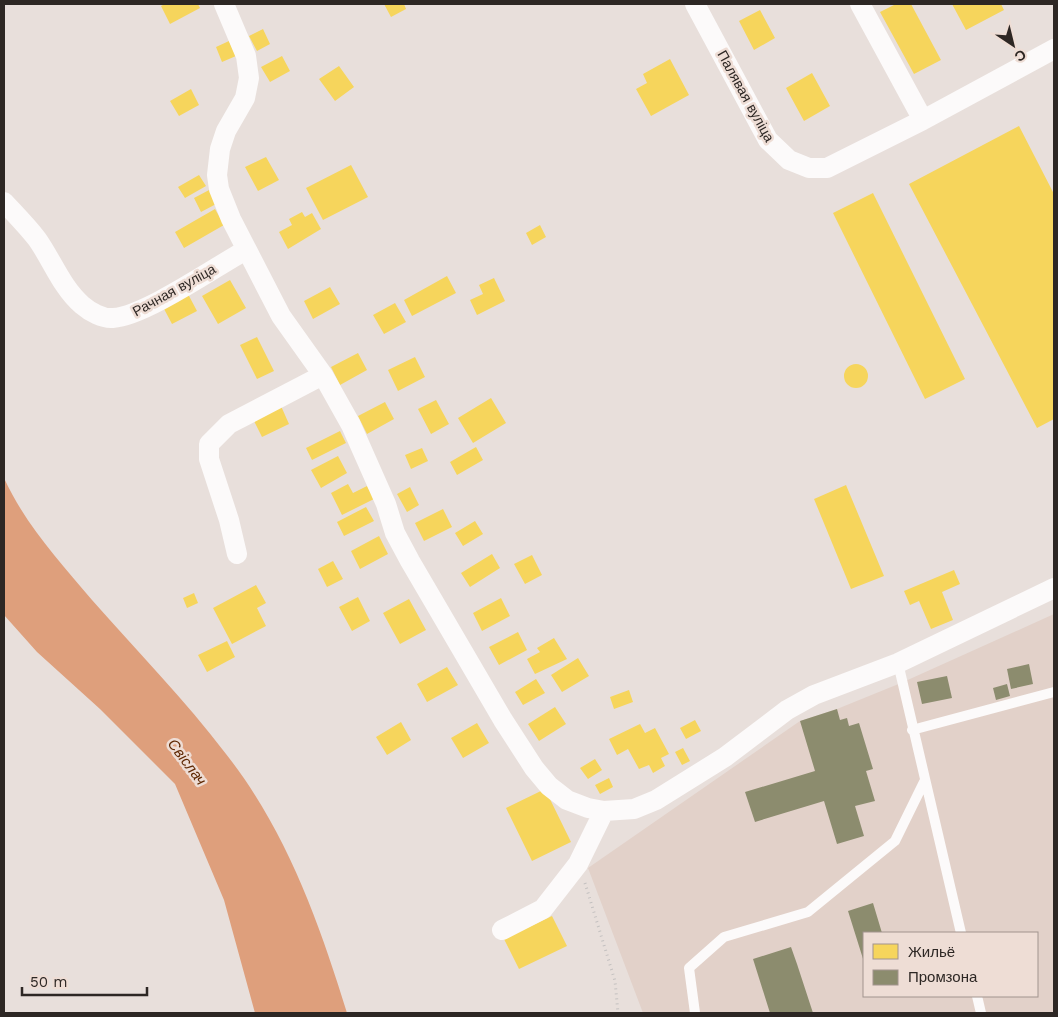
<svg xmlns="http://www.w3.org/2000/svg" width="1058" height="1017" viewBox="0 0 1058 1017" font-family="'Work Sans',sans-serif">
	<rect width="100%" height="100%" fill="#e8dfdb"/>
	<path fill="#e2d1c9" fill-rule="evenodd" d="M1054,614v399h-411l-55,-145 212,-147 37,-12 64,-26zM864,933h173v63h-173z"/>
	<path fill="#de9f7c" d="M4,478c21,46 55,83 88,122 45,51 93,100 134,154 60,76 93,168 121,259h-92l-31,-113 -49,-116 -75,-75 -63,-57 -33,-37z"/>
	<path fill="#f6d55c" d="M165,4h33l2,4 -30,16 -9,-18z
		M384,4h20l2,5 -15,8z
		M896,4h15l30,56 -27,14 -34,-62z
		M952,4h49l3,6 -38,20z
		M760,10l15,28 -21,12 -15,-29z
		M263,29l7,15 -13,7 -8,-15z
		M229,41l7,15 -14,6 -6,-15z
		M282,56l8,15 -20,11 -9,-15z
		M670,59l19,36 -38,21 -15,-27 11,-6 -4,-9z
		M339,66l15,21 -19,14 -16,-22z
		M812,73l18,33 -26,15 -18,-33z
		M191,89l8,16 -20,11 -9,-15z
		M1019,126l35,68v225l-17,9 -128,-244z
		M266,157l13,23 -21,11 -13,-24z
		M351,165l17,32 -45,23 -17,-32z
		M199,175l7,11 -21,12 -7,-11z
		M211,189l7,14 -17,9 -7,-14z
		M873,193l92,186 -40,20 -92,-186z
		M215,209l9,16 -40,23 -9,-16z
		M302,212l3,5 7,-4 9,16 -33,20 -9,-17 13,-7 -3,-6z
		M540,225l6,12 -14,8 -6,-12z
		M447,276l9,17 -44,23 -8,-16z
		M494,278l11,23 -28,14 -7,-15 13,-6 -4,-9z
		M230,280l16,28 -28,16 -16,-28z
		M330,287l10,17 -27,15 -9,-18z
		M188,294l9,17 -25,13 -9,-17z
		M395,303l11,19 -22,12 -11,-19z
		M257,337l17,34 -17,8 -17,-34z
		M358,353l9,17 -27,15 -9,-18z
		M415,357l10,20 -27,14 -10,-21z
		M844 376a12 12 0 1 1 24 0a12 12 0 1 1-24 0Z
		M491,398l15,25 -33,20 -15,-25z
		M436,400l13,24 -18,10 -13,-25z
		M385,402l9,17 -27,15 -9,-18z
		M281,406l8,18 -27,13 -9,-18z
		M340,431l6,12 -34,17 -6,-12z
		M476,447l7,13 -26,15 -7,-13z
		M422,448l6,13 -17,8 -6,-14z
		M338,456l9,17 -26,15 -10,-18z
		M348,484l5,9 14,-7 7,13 -32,16 -11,-22z
		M846,485l38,91 -33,13 -37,-90z
		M410,487l9,18 -12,7 -10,-18z
		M366,507l8,14 -30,15 -7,-14z
		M443,509l9,18 -28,14 -9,-18z
		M475,521l8,13 -20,12 -8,-13z
		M379,536l9,18 -28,15 -9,-18z
		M492,554l8,14 -30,19 -9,-14z
		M532,555l10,20 -17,9 -11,-20z
		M333,561l10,18 -16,8 -9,-18z
		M954,570l6,14 -18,8 11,28 -22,9 -12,-28 -9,4 -6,-14z
		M256,585l10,18 -9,5 9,18 -34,18 -19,-36z
		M194,593l4,10 -11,5 -4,-10z
		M358,597l12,24 -18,10 -13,-24z
		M501,598l9,18 -28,15 -9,-18z
		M409,599l17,31 -26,14 -17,-31z
		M518,632l9,18 -28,15 -10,-18z
		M554,638l13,21 -32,15 -8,-15 13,-7 -3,-4z
		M227,641l8,16 -28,15 -9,-17z
		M578,658l11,18 -27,16 -11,-17z
		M447,667l11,18 -31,17 -10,-18z
		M536,679l9,14 -22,12 -8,-13z
		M629,690l4,12 -19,7 -4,-12z
		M555,707l11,17 -27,17 -11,-17z
		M695,720l6,11 -15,8 -6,-11z
		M401,722l10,18 -24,15 -11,-18z
		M477,723l12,20 -26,15 -12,-20z
		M640,724l5,9 10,-5 14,26 -8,4 4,8 -12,7 -4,-8 -10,4 -11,-20 -11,6 -8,-16z
		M683,748l7,13 -8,4 -7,-13z
		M595,759l7,11 -14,9 -8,-11z
		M609,778l4,9 -13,7 -5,-9z
		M545,789l26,53 -39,19 -26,-53z
		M552,916l15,30 -48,23 -15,-30z"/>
	<path fill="#8c8c6e" d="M1029,664l4,20 -22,5 -4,-20z
		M947,676l5,22 -30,6 -5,-22z
		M1007,684l3,12 -14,4 -3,-12z
		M837,709l3,11 7,-2 2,8 10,-3 14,46 -7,2 9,30 -20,5 9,30 -27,8 -13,-43 -69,21 -10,-30 70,-21 -15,-50z
		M873,903l9,30h-18v29l-16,-51z
		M791,947l6,17 16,49h-43l-17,-54z"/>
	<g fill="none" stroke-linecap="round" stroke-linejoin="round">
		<path stroke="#c4c1c0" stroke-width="3" stroke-dasharray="1 4" stroke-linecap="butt" d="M585,883l30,98 3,32"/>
		<path stroke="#fcfafa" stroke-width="10" d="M898,663l63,270
			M912,730l142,-38
			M977,996l4,17
			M695,1013l-6,-45 35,-31 84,-25 87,-71 29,-59"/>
		<path stroke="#fcfafa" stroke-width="20" d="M224,4l22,52 3,22 -4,20 -19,33 -6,18 -3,26 2,14 12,30 50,97 42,59 28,50 35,79 9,29 15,28 93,159 31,48 15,18 18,14 21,8 16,3 30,-2 22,-9 69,-43 62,-47 27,-15 84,-32 156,-75
			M695,4l73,136 21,20 20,8h18l96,-48 131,-71
			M860,4l63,116
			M4,202c11,12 23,24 33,37 15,21 25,49 45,66 8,7 21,14 31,13 32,-2 102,-51 133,-68
			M237,554l-8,-34 -20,-61v-15l20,-20 94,-49
			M502,930l41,-21 35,-45 26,-53"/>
	</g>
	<g text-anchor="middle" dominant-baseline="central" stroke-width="5" stroke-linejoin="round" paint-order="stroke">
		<g font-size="14" fill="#2d2724" stroke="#eeddd5">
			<text transform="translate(746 96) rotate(61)">Палявая вуліца</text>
			<text transform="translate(174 290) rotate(-29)">Рачная вуліца</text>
		</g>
		<g font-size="15" font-style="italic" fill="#602904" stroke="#eeddd5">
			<text transform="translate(187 762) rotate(53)">Свіслач</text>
		</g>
	</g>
	<rect width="1058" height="1017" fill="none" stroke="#2d2724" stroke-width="10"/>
	<rect x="863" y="932" width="175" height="65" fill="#eeddd5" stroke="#a1948e"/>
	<rect x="873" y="944" width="25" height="15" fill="#f6d55c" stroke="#a1948e"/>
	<text x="908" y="957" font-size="15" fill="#2d2724">Жильё</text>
	<rect x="873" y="970" width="25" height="15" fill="#8c8c6e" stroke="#a1948e"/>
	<text x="908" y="982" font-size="15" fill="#2d2724">Промзона</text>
	<g transform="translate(1013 45) rotate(145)" stroke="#eeddd5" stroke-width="4" paint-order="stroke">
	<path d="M0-4L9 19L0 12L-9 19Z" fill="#2d2724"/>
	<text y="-8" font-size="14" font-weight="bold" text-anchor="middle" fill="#2d2724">С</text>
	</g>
	<path d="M22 987v8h125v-8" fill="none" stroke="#2d2724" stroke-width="2.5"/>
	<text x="30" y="987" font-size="15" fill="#2d2724" stroke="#eeddd5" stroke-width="4" paint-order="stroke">50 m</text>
</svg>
